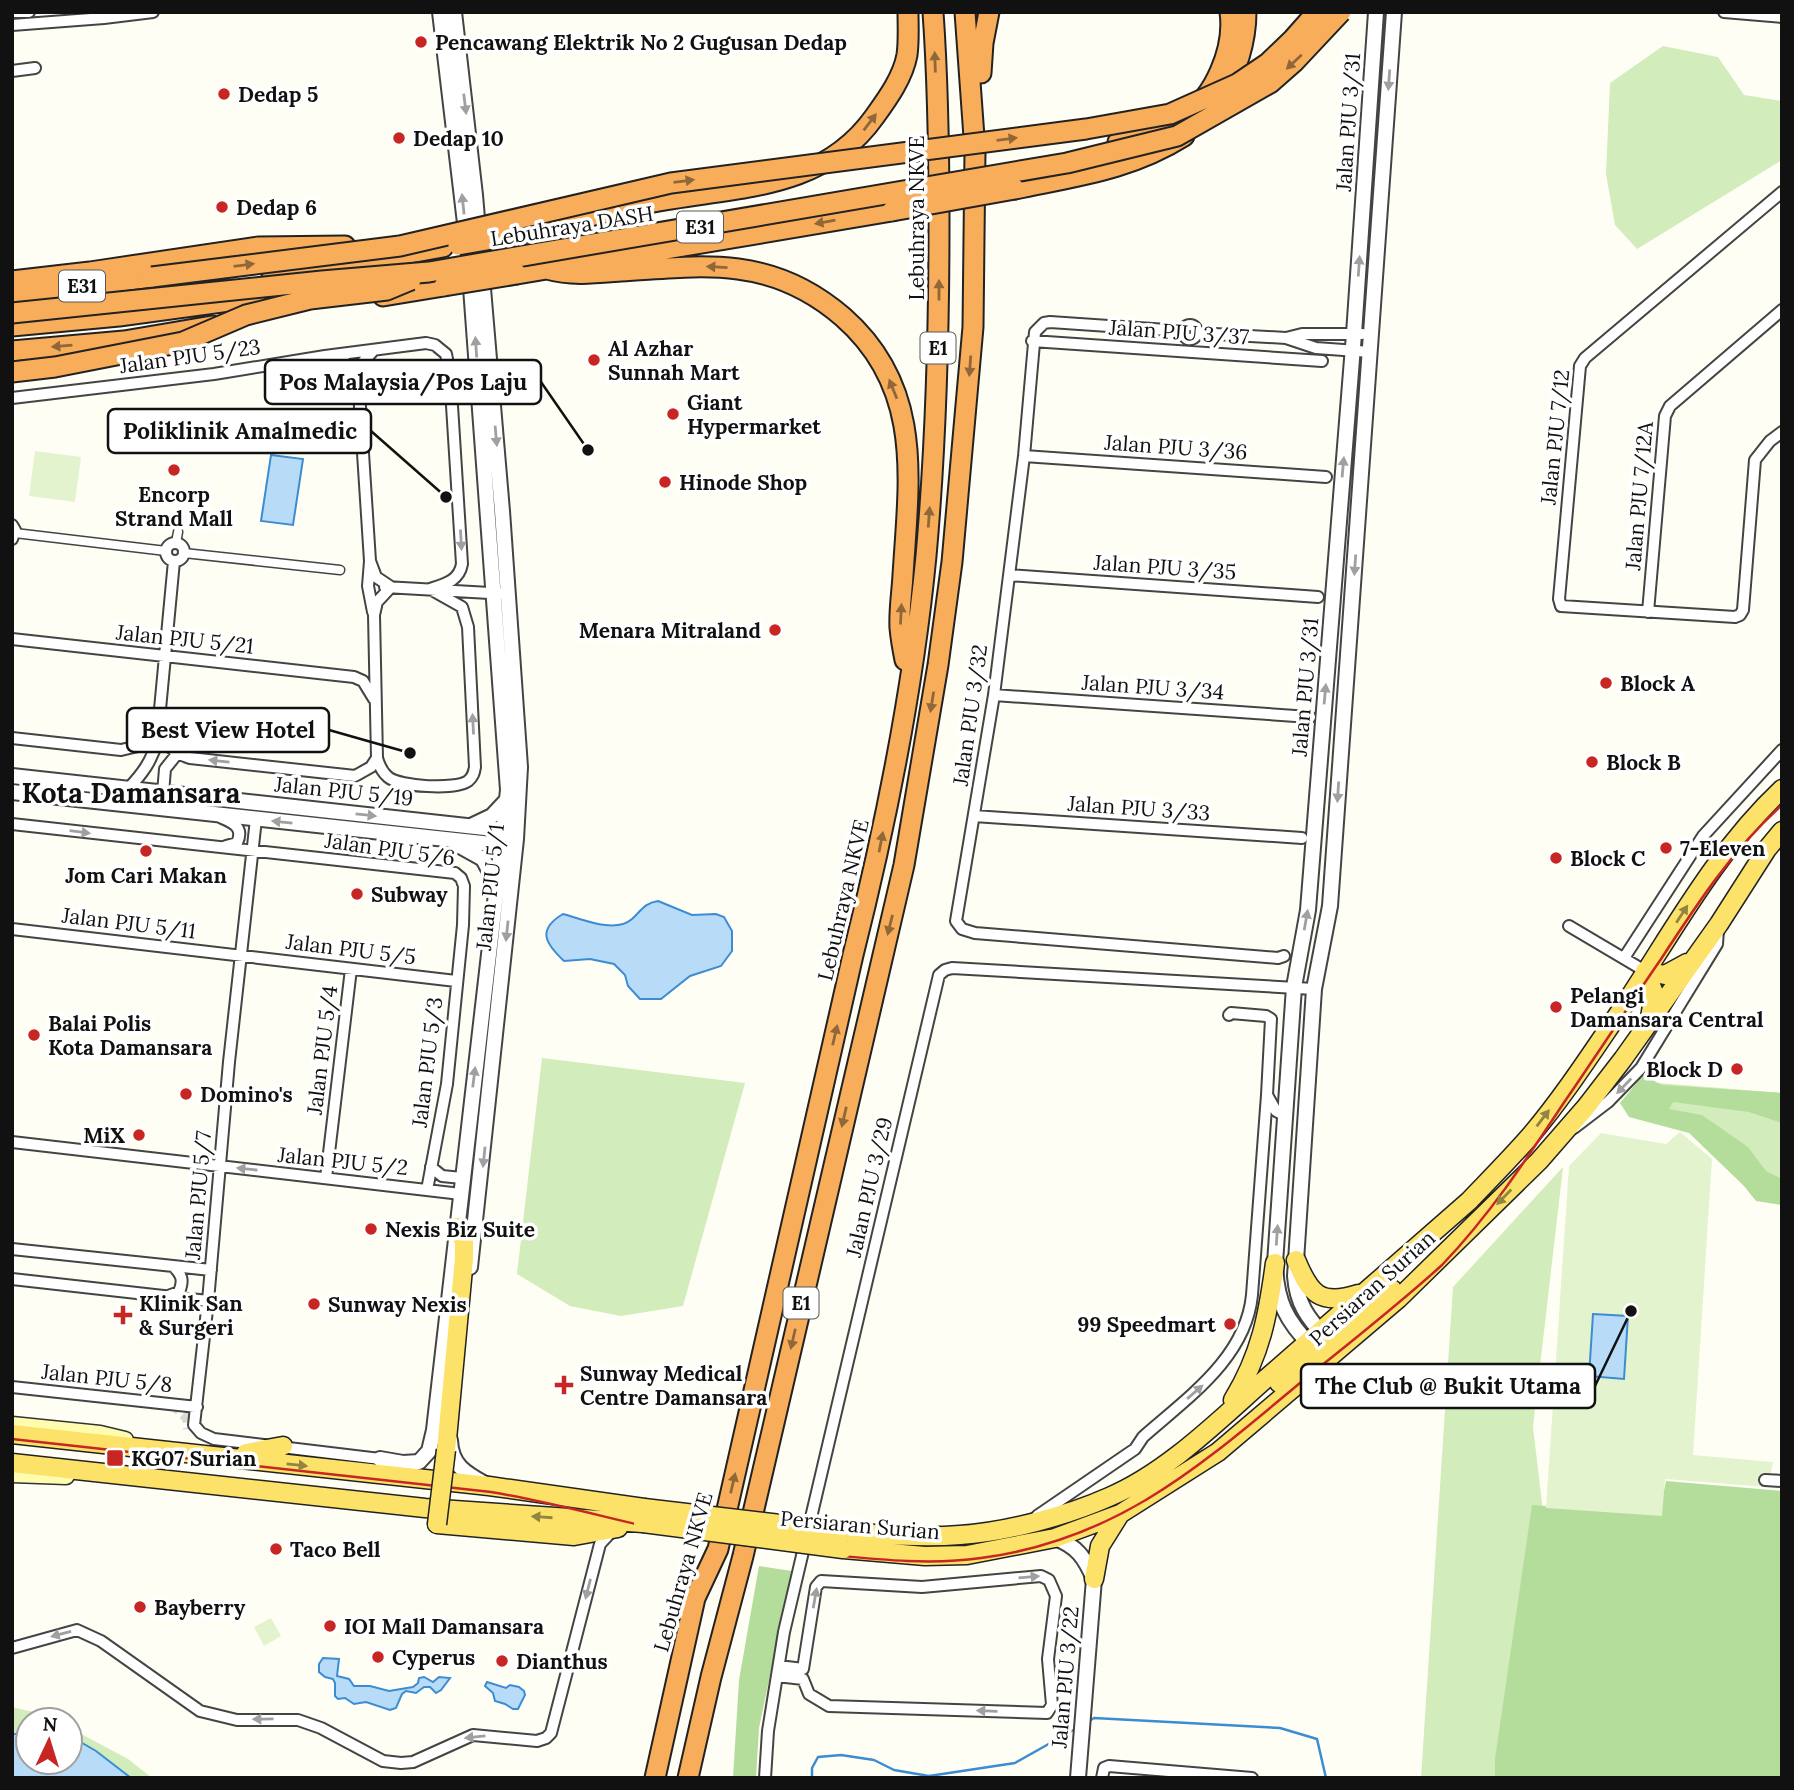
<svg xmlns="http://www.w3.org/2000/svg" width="1794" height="1790" viewBox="0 0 1794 1790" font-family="Lora,serif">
	<rect width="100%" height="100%" fill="#fffef5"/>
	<path fill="#d2ecbc" d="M1663,46l55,11 26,38 38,6v59l-145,89 -22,-24 -9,-51 4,-91z
		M542,1058l203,25 -62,223 -62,10 -51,-10 -53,-32z
		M1645,1082l137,11v105l-95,-76 -59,-8z
		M1563,1167l-30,260 11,93 238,258h-361l32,-491z
		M12,1707l30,7 12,6h-26v42h42v-34l58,31 24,19h-140z"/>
	<path fill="#b4dd9b" d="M1643,1075l19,10 120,8v30l-33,-11 -76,-10 -4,7 33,6 46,32 18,24 16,8v26l-26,-4 -12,-15 -55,-53 -60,-16 -9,-14z
		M1666,1481l116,10v287h-287v-19l37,-254 127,10z
		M759,1566l33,5 -33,157 -3,50h-23l6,-98z"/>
	<path fill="#e3f3ce" d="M35,451l46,6 -6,45 -46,-6z
		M1680,1132l32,27 -19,296 80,7 -5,25 -103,-8 -3,37 -116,-8 23,-342 32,-33 65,11z
		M271,1618l10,18 -17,10 -10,-19z"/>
	<path fill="#b8dcf8" stroke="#3c8cd2" stroke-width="2" d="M271,455l32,4 -10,66 -32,-4z
		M658,901l34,14 24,-1 8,3 8,14v20l-11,15 -31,10 -29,23h-21l-12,-13 -3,-11 -11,-11 -24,-5 -26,2c-18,-17 -28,-31 -1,-47 19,5 52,20 69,5 9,-8 12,-16 26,-18z
		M1593,1314l35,2 -4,63 -35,-3z
		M323,1658l16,1 -2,17 12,3 5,7h16l19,5 24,-4 5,-4 1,-5 5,-1 9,5 6,-5 11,1 -9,12 -5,3 -6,-6h-6l-8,6 -10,-2 -4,3 -6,14 -6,2 -24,-8 -12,2 -9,-6 -7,1 -3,-3v-13l-2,-4 -8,-2 -6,-5v-8z
		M487,1682l19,6 4,-3 9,2 5,4 1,4 -7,14h-5l-8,-5 -10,-3 -2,-8 -8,-7z
		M12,1734h16v28h42v-26l26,15 35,27h-119z"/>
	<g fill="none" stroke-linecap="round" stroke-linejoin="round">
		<path stroke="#3c8cd2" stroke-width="2.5" d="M1089,1721l5,-3 186,10 37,11 9,39
			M812,1778v-10l6,-11 23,-2 33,5 20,10 35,6 86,-13 62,-35"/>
		<path stroke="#dbdad3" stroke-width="10" stroke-dasharray="10 5" stroke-linecap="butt" d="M172,1404l15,14 1,11"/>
		<defs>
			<path id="pedestrian" d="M15,533l151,18
				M176,543l2,-11
				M184,553l156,17"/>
			<path id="minor" d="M14,12h15
				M1724,12l58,5
				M12,25l92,-7 49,-6
				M12,71l23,-3
				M1782,192l-197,166 -5,8 -21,233 2,7 174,11 5,-2 3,-5 12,-150 15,-19 12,-9
				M1183 332a7 7 0 1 1 14 0a7 7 0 1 1-14 0Z
				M1182,331l-132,-9 -6,1 -9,9 -11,124 -30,239 -38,226 6,8 13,4 303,25 6,-2
				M1197,333l89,5 16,-4h60
				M1286,338l30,10 55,4
				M1032,341l290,20
				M373,351l-10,11 -5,14 12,185 -2,25 5,26
				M331,356l13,5 14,15
				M12,398l202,-24 111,-18 101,-13 9,2 11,9 4,20 12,190c-3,17 -17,20 -32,25
				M1024,456l302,21
				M12,525l3,5 -3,9
				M166 552a9 9 0 1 1 18 0a9 9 0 1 1-18 0Z
				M370,561l6,16 15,10 -14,15 -3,13 3,143c2,7 5,14 11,19 12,10 67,13 80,4 5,-4 6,-8 7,-14l-7,-140 -6,-20 -32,-18
				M1009,575l309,22
				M385,587l122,7
				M1648,612l17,-196 5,-10 112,-96
				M12,639l342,38 9,4 11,18
				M994,695l316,22
				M159,723c6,20 11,29 31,35l165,18 16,-9 6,-9
				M12,738l109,12 17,-4 21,-23
				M128,789c14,-15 24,-28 29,-48l17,-180
				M163,793l2,-24 12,-15
				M974,816l328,22
				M222,818c12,5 22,10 15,25l-11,3
				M256,819l-27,243 -21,239 -14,124 7,8 13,6 166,20
				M12,824l443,49 6,5 3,8 -1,39 -16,159 -20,106
				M1569,926l76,45
				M12,929l444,52
				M1624,958l79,-122 79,-86
				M1229,1015l2,-2 35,3 5,3 -4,76 9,16 9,5
				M1574,1128l34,-26 33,-34 76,-124 1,-14
				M12,1142l449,52
				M431,1167l11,9 20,2
				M326,1178l25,-209
				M12,1249l199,21
				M12,1279l196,22
				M168,1296l11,-4c5,-12 3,-17 -6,-26
				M12,1387l185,20
				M1765,1480l17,1
				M1037,1516l98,-67 8,-12c44,-39 103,-79 109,-142l15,-200
				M12,1648l65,-18 24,11 99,70 37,9h61l23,8 62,33 18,2 12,-1 60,-27 64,6 9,-3 5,-5 49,-189 12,-13
				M777,1676l26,3 6,15 20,12 218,7 5,-8 -4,-46 8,-63 -7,-16 -8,-4 -119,11 -101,-6 -5,6 -13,82 -24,-3
				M765,1778l3,-47 16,-99 155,-657 6,-5 7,-2 362,21
				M1102,1778l2,-10 5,-2 143,12"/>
			<path id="tertiary" d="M440,12l27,228
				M454,12l21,183 27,316 18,256 -4,72 -46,428
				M12,776l491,54
				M12,792l489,53 7,-2
				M471,826l21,-10 14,-15
				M456,844l27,15 14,26
				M1326,1337c-19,-19 -29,-34 -31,-61l19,-287 16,-83 64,-894
				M1313,1348c-27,-27 -37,-47 -38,-85l19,-276 14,-77 46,-576 22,-322
				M450,1440c1,25 15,33 35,44
				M380,1459l23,4 16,-1 10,-11 5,-21 74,-640 -38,-516
				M1055,1538c22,8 30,20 39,41l-16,199"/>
			<path id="secondary" d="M12,1425l88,9 25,6
				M12,1474l54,2"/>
			<path id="primary" d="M1645,971l20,4 22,-12
				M1645,971l9,22 -4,25
				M1296,1260c14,34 24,46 62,34
				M1279,1383l113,-94
				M1233,1400c28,-46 35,-85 42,-137
				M12,1434l477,52 155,22
				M446,1450l18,-192v-16l-7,-15
				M246,1453l37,-7
				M12,1463l413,45 218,15
				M437,1524l137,12 44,-8
				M849,1532c37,3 74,6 111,3 47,-3 106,-19 149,-38 59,-25 112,-79 160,-121 67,-58 133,-117 200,-175 21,-22 42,-43 62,-66 32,-38 60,-81 88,-122 51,-76 95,-160 163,-224
				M843,1549l82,7 42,-1 88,-17 65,-24 98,-62 180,-153 141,-138 47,-54 37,-48 96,-135 48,-75 15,-18
				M1094,1579l6,-33 20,-32"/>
			<path id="motorway" d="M981,73l2,-30 6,-31
				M1222,98c14,-29 24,-54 24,-86
				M1118,142c22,-7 46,-12 66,-25 31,-20 51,-69 46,-105
				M1015,189c61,-13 115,-19 169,-53
				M509,236c46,-11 93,-24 140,-33 82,-17 172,-10 226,-87 13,-18 28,-39 32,-61 2,-14 1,-29 1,-43
				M547,269c25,7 49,4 74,2 39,-2 78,-7 117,-2 40,5 75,22 105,48 81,71 66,162 60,258 -1,18 -4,36 -3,53 1,11 3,22 5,32
				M517,274l375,-63
				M272,278l171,-31
				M12,281l78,-9 168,-25 87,-1
				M12,295l140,-18
				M383,296l61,-10
				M12,326l107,-10 170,-23
				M12,351l112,-10 88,-15
				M655,1778l40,-180 23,-49 135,-594c33,-131 60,-264 73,-399 10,-111 13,-222 13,-333 0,-70 -1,-141 -6,-211
				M688,1778l23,-101 32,-121 161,-691 34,-200 14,-103 21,-235 2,-176 -10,-139"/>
		</defs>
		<use href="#pedestrian" stroke="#444" stroke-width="11"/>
		<use href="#minor" stroke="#444" stroke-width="14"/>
		<use href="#tertiary" stroke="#444" stroke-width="18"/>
		<use href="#secondary" stroke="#333" stroke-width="19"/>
		<use href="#primary" stroke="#222" stroke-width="21"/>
		<use href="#motorway" stroke="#222" stroke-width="23"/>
		<use href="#pedestrian" stroke="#fff" stroke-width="8"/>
		<use href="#minor" stroke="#fff" stroke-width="10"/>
		<use href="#tertiary" stroke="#fff" stroke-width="14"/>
		<use href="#secondary" stroke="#fffcb0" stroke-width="16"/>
		<use href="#primary" stroke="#fce268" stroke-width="18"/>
		<use href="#motorway" stroke="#f8ad5a" stroke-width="19"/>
		<path stroke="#c72623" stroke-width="2.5" d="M12,1439l479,53c85,14 167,42 253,53 30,4 60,6 89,10 50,5 99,10 148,3 136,-18 218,-91 319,-175 48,-39 97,-77 142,-118 47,-49 84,-105 121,-161 33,-48 65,-97 98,-145 36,-55 72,-110 121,-154"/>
		<defs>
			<path id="primary-bridge" d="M644,1508l205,24
				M643,1523l200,26
				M437,1524l9,-74"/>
			<path id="motorway-bridge" d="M892,211l123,-22
				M458,245l51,-9
				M152,277l248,-31 271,-63 415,-54 84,-15 67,-30 31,-21 25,-24 24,-27
				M444,286l73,-12
				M12,313l310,-32 107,-9 638,-109 110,-27 93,-53 25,-22 46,-49
				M12,372l43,-5 128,-25 63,-27 64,-16 77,-9 24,-10"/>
		</defs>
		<use href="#primary-bridge" stroke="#222" stroke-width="21" stroke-linecap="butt"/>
		<use href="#motorway-bridge" stroke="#222" stroke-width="23" stroke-linecap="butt"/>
		<use href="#primary-bridge" stroke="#fce268" stroke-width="18"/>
		<use href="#motorway-bridge" stroke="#f8ad5a" stroke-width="19"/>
	</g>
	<defs><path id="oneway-solid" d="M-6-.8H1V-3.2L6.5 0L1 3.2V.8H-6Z" transform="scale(1.75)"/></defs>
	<g fill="#906739">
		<use href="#oneway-solid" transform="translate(935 62) rotate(-92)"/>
		<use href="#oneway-solid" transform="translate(1294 62) rotate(137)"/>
		<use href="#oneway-solid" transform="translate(870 122) rotate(-53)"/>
		<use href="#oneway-solid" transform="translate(1007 139) rotate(-7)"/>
		<use href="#oneway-solid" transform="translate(684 181) rotate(-7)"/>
		<use href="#oneway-solid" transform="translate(825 222) rotate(170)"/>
		<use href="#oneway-solid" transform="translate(244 265) rotate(-7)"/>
		<use href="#oneway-solid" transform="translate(717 267) rotate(-177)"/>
		<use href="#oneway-solid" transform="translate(939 290) rotate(-90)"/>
		<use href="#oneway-solid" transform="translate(62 346) rotate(175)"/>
		<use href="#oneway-solid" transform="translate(970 366) rotate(94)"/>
		<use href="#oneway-solid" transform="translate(893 389) rotate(-112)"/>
		<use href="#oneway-solid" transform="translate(929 517) rotate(-86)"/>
		<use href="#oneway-solid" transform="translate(901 614) rotate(-87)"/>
		<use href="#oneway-solid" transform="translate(932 702) rotate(99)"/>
		<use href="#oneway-solid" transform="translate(881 842) rotate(-79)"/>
		<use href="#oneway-solid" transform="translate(890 925) rotate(104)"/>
		<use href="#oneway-solid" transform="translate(835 1035) rotate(-77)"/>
		<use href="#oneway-solid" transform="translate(844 1117) rotate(103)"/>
		<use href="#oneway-solid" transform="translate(793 1339) rotate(103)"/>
		<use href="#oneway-solid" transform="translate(733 1483) rotate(-77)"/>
	</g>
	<g fill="#a0a0a0">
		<use href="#oneway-solid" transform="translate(1389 80) rotate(94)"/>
		<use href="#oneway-solid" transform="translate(465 104) rotate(83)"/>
		<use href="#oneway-solid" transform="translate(463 204) rotate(-96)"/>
		<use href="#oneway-solid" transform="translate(1359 266) rotate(-86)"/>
		<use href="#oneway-solid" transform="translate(476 347) rotate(-94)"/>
		<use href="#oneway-solid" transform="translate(496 436) rotate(85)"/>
		<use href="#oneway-solid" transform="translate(1343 467) rotate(-85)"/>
		<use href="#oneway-solid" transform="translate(461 540) rotate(87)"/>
		<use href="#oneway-solid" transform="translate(1355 565) rotate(94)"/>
		<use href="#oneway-solid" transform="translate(1325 694) rotate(-85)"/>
		<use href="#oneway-solid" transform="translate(473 724) rotate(-93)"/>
		<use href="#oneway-solid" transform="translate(219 761) rotate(-174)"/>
		<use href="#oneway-solid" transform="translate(1338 792) rotate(94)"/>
		<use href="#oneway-solid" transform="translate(366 815) rotate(6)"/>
		<use href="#oneway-solid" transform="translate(282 822) rotate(-174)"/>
		<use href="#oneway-solid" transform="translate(80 832) rotate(7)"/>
		<use href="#oneway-solid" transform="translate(1306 920) rotate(-80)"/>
		<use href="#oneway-solid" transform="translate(507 931) rotate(96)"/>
		<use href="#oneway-solid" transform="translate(474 1077) rotate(-83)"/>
		<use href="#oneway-solid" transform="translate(1624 1086) rotate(134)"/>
		<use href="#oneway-solid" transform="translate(484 1157) rotate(96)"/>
		<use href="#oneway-solid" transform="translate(247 1169) rotate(-174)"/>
		<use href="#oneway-solid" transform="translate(1277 1235) rotate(-86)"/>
		<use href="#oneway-solid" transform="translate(1195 1392) rotate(-41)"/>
		<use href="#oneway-solid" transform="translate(1029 1577) rotate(-5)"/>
		<use href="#oneway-solid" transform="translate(588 1589) rotate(104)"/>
		<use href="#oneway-solid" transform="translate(815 1598) rotate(-80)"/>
		<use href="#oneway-solid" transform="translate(61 1634) rotate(165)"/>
		<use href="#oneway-solid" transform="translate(987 1711) rotate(-178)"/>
		<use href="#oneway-solid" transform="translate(263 1719) rotate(179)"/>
		<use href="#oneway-solid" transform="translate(475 1737) rotate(174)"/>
	</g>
	<g fill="#928441">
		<use href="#oneway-solid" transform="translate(1682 914) rotate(-57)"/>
		<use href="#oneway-solid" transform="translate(1543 1118) rotate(-53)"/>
		<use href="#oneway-solid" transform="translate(1504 1197) rotate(134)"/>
		<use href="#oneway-solid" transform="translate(297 1465) rotate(6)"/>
		<use href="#oneway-solid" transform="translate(542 1517) rotate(-176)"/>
	</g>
	<g fill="#c72623" stroke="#fff" stroke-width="2.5">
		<circle cx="421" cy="42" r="7"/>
		<circle cx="224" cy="94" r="7"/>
		<circle cx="399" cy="138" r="7"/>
		<circle cx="222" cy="207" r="7"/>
		<circle cx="594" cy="360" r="7"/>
		<circle cx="673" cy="414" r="7"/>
		<circle cx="174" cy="470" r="7"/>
		<circle cx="665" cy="482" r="7"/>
		<circle cx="775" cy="630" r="7"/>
		<circle cx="1606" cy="683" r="7"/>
		<circle cx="1592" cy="762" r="7"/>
		<circle cx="1666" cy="848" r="7"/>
		<circle cx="146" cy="851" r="7"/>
		<circle cx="1556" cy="858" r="7"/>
		<circle cx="357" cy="894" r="7"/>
		<circle cx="1556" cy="1007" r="7"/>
		<circle cx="34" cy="1035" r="7"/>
		<circle cx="1737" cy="1069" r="7"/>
		<circle cx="186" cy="1094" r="7"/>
		<circle cx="139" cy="1135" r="7"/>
		<circle cx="371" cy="1229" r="7"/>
		<circle cx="314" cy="1304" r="7"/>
		<path d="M119.5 1304.5h7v7h7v7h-7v7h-7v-7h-7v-7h7z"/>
		<circle cx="1230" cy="1324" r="7"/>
		<path d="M560.5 1374.5h7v7h7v7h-7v7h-7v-7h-7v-7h7z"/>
		<rect x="106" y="1449" width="18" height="18" rx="3.5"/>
		<circle cx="276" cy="1549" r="7"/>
		<circle cx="140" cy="1607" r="7"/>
		<circle cx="330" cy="1626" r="7"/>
		<circle cx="378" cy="1657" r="7"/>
		<circle cx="502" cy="1661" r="7"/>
	</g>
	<g text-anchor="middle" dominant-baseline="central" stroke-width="7" stroke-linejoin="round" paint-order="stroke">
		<g fill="#fff" stroke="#585858" stroke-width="2">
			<rect x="677" y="211.5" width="46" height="31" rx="5"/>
			<rect x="59" y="270.5" width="46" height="31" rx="5"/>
			<rect x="920.5" y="332.5" width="35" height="31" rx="5"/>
			<rect x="783.5" y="1287.5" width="35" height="31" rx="5"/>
		</g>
		<g font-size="19" font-weight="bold" fill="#111">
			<text x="700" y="227">E31</text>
			<text x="82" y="286">E31</text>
			<text x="938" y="348">E1</text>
			<text x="801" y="1303">E1</text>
		</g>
		<g font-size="21" font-weight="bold" fill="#111" stroke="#fff" text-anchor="start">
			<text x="435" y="42">Pencawang Elektrik No 2 Gugusan Dedap</text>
			<text x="238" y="94">Dedap 5</text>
			<text x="413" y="138">Dedap 10</text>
			<text x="236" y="207">Dedap 6</text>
			<text x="608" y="348">Al Azhar<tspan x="608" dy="24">Sunnah Mart</tspan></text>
			<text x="687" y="402">Giant<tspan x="687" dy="24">Hypermarket</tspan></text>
			<text x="679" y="482">Hinode Shop</text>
			<text x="174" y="494" text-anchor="middle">Encorp<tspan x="174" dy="24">Strand Mall</tspan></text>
			<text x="761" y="630" text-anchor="end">Menara Mitraland</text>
			<text x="1620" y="683">Block A</text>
			<text x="1606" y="762">Block B</text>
			<text x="1680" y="848">7-Eleven</text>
			<text x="1570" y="858">Block C</text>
			<text x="146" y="875" text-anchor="middle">Jom Cari Makan</text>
			<text x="371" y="894">Subway</text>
			<text x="1570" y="995">Pelangi<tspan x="1570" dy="24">Damansara Central</tspan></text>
			<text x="48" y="1023">Balai Polis<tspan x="48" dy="24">Kota Damansara</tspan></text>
			<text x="1723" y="1069" text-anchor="end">Block D</text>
			<text x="200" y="1094">Domino's</text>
			<text x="125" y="1135" text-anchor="end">MiX</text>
			<text x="385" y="1229">Nexis Biz Suite</text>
			<text x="139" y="1303">Klinik San<tspan x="139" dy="24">&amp; Surgeri</tspan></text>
			<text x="328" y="1304">Sunway Nexis</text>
			<text x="1216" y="1324" text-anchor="end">99 Speedmart</text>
			<text x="580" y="1373">Sunway Medical<tspan x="580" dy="24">Centre Damansara</tspan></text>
			<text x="131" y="1458">KG07 Surian</text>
			<text x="290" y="1549">Taco Bell</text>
			<text x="154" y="1607">Bayberry</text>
			<text x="344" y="1626">IOI Mall Damansara</text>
			<text x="392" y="1657">Cyperus</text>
			<text x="516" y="1661">Dianthus</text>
		</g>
		<g font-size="21" fill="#111" stroke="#fff">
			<text transform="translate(1348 122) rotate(-86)">Jalan PJU 3/31</text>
			<text transform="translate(916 218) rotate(-90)">Lebuhraya NKVE</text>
			<text transform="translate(572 226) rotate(-9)">Lebuhraya DASH</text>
			<text transform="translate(1179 332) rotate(4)">Jalan PJU 3/37</text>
			<text transform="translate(190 356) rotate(-8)">Jalan PJU 5/23</text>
			<text transform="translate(1555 437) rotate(-84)">Jalan PJU 7/12</text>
			<text transform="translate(1176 447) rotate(4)">Jalan PJU 3/36</text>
			<text transform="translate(1639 496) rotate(-85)">Jalan PJU 7/12A</text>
			<text transform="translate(1165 567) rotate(4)">Jalan PJU 3/35</text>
			<text transform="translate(185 639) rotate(6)">Jalan PJU 5/21</text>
			<text transform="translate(1153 687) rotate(4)">Jalan PJU 3/34</text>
			<text transform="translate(1305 687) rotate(-85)">Jalan PJU 3/31</text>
			<text transform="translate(970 715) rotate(-82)">Jalan PJU 3/32</text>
			<text transform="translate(344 791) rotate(6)">Jalan PJU 5/19</text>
			<text transform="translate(1139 808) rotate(4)">Jalan PJU 3/33</text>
			<text transform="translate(390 849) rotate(8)">Jalan PJU 5/6</text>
			<text transform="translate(490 887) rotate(-84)">Jalan PJU 5/1</text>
			<text transform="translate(843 900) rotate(-77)">Lebuhraya NKVE</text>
			<text transform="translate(129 923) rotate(7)">Jalan PJU 5/11</text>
			<text transform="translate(351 949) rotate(7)">Jalan PJU 5/5</text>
			<text transform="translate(322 1050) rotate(-83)">Jalan PJU 5/4</text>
			<text transform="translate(427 1062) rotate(-83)">Jalan PJU 5/3</text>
			<text transform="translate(343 1161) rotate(6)">Jalan PJU 5/2</text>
			<text transform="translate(869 1187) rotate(-77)">Jalan PJU 3/29</text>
			<text transform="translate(198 1195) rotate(-85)">Jalan PJU 5/7</text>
			<text transform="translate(1372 1288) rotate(-42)">Persiaran Surian</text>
			<text transform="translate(107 1378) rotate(6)">Jalan PJU 5/8</text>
			<text transform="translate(860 1525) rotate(5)">Persiaran Surian</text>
			<text transform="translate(683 1572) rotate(-74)">Lebuhraya NKVE</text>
			<text transform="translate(1065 1677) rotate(-85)">Jalan PJU 3/22</text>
		</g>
		<g font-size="28" font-weight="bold" fill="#111" stroke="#fff">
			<text x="131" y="793">Kota Damansara</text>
		</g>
	</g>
	<path fill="none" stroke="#111" stroke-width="2.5" d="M588 450L541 382M446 497L371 431M410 753L329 730M1631 1311L1595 1386"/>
	<g fill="#111" stroke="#fff" stroke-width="2.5">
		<circle cx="588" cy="450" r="7"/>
		<circle cx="446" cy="497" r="7"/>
		<circle cx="410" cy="753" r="7"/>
		<circle cx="1631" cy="1311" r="7"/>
	</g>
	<g fill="#fff" stroke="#111" stroke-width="2.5">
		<rect x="265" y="360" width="276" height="44" rx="7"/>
		<rect x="108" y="409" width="263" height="44" rx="7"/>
		<rect x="127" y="708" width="202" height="44" rx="7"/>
		<rect x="1301" y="1364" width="294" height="44" rx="7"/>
	</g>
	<g font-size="23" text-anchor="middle" font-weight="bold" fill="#111">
		<text x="403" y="390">Pos Malaysia/Pos Laju</text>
		<text x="240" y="439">Poliklinik Amalmedic</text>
		<text x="228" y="738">Best View Hotel</text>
		<text x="1448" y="1394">The Club @ Bukit Utama</text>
	</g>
	<rect width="1794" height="1790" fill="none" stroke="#111111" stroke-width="28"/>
	<g transform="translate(49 1741) rotate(4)"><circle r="33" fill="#ffffff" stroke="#a0a0a0" stroke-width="2"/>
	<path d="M0-5L12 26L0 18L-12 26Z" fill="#c72623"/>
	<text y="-10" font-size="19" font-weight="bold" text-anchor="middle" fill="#111111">N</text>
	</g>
</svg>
